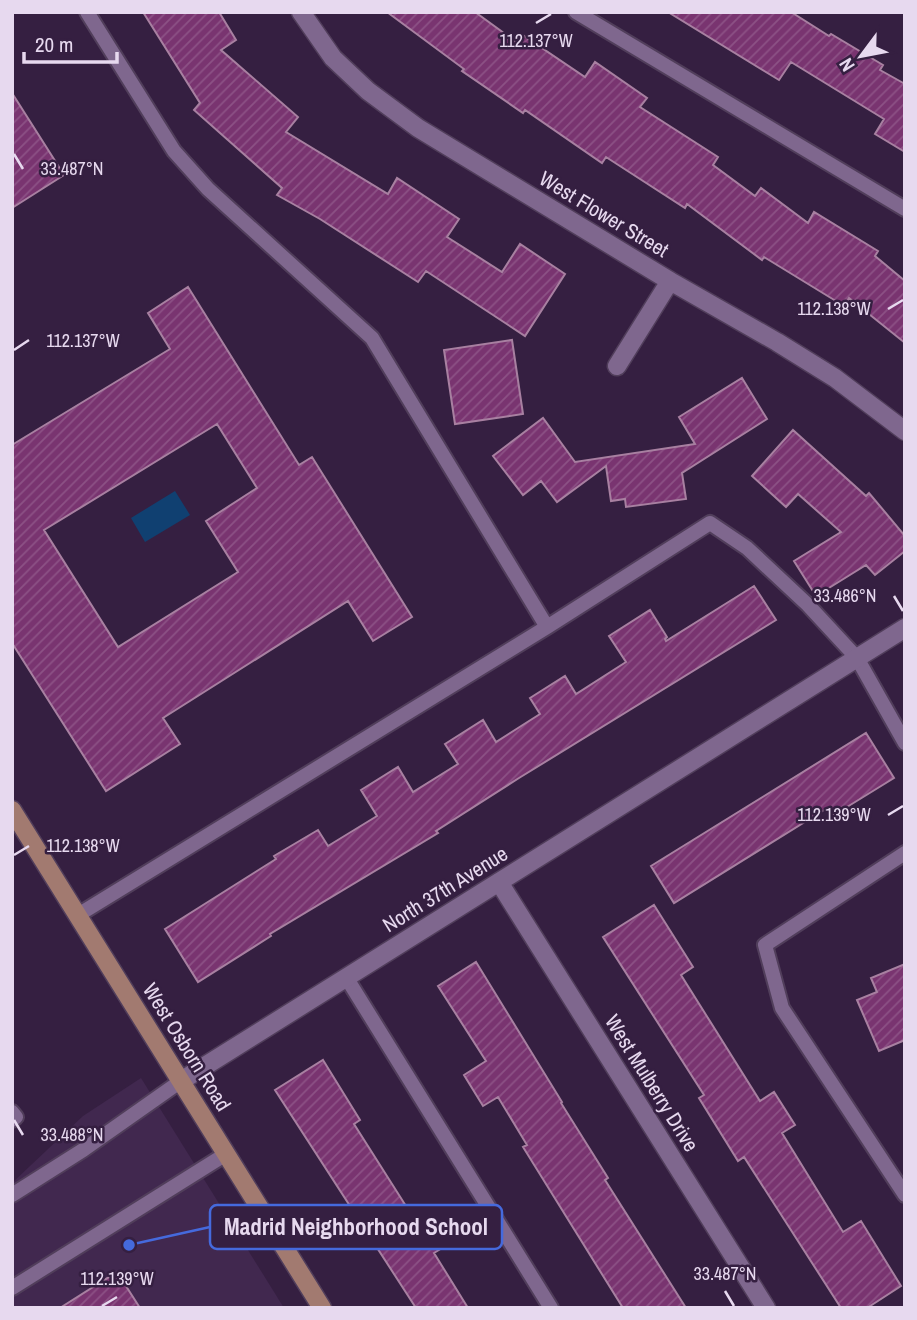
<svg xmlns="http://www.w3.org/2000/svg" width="917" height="1320" viewBox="0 0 917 1320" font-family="'Archivo Narrow',sans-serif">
	<defs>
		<pattern id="building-hatch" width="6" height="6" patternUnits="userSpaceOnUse" patternTransform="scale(1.75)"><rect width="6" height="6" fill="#793470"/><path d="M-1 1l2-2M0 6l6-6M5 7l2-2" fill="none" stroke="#8c5185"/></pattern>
	</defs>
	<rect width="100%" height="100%" fill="#351f41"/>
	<path fill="#41284f" d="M141,1078l143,230h-272v-125l71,-67z"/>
	<path fill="#104071" d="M175,491l15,24 -45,27 -14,-24z"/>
	<path fill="url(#building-hatch)" stroke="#a880a1" stroke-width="2" fill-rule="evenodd" d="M143,12h76l17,28 -15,10 77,67 -12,15 102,62 9,-16 62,41 -12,18 55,35 18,-28 45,30 -40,62 -99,-65 -8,11 -98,-63 -43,-24 5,-7 -88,-78 6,-7z
		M387,12h88l44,32 5,-8 61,41 10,-15 52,36 -7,9 78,50 -5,8 42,31 6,-8 47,35 6,-11 64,39 -3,5 30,25v62l-56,-45 -5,8 -80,-49 -2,3 -75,-56 -2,4 -79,-51 -4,6 -77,-53 -2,3 -61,-42 2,-2z
		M668,12h123l38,24 2,-2 52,31 -3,5 25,14v68l-30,-18 9,-15 -93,-57 -12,18z
		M12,93l52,82 -52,33z
		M188,287l111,178 13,-8 100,160 -39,24 -25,-40 -185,117 17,26 -74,47 -94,-148v-198l158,-96 -22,-36zM217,424l40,64 -51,33 32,51 -120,75 -74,-117z
		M512,340l11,74 -68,10 -11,-74z
		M742,378l25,41 -85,54 4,26 -60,8 -1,-8 -14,2 -5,-35 -49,36 -16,-21 -18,14 -30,-39 50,-38 32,44 120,-18 -16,-27z
		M793,430l73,66 3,-3 36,43v15l-30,24 -9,-10 -50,31 -22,-35 47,-29 -43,-38 -12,13 -34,-31z
		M754,586l22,34 -257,158 -83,53 2,2 -168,101 1,2 -73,46 -33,-53 111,-70 -2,-3 44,-26 10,16 49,-30 -16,-26 37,-23 15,25 45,-28 -13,-20 38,-24 13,22 44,-28 -10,-16 35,-22 11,18 50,-32 -17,-26 41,-26 17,27 -2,2 1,2z
		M866,733l28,45 -60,37 -5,-8 -155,96 -23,-37z
		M654,905l39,62 -12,8 79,126 14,-9 21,33 -13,8 61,99 18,-11 40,65 -34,22h-26l-97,-151 -6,4 -39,-63 5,-3 -101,-158z
		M476,962l86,140 -1,1 47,75 -3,2 81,128h-63l-100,-161 4,-2 -29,-48 -15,9 -19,-31 22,-14 -48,-75z
		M905,964v76l-26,11 -22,-51 20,-8 -6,-14z
		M323,1060l37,60 -6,4 57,90 12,-7 24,38 -13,8 34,55h-52l-141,-218z
		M117,1272l23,36h-80z"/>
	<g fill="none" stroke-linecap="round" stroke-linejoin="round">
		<defs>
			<path id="lane" d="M87,12l87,139 34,38 164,149 175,289
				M576,12l329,197
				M905,853l-140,92 17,63 123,187
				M78,915l469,-288 163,-104 37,25 61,57 49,53 48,85
				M346,977l205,331
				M12,1112l4,5 -4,3
				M12,1195l71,-45 98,-69
				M12,1288l214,-134"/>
			<path id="street" d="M301,12l32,46 35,33 50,37 252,153 107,61 58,36 70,53
				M617,366l53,-85
				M499,882l267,426
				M181,1081l724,-453"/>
			<path id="secondary" d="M12,810l310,498"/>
		</defs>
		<use href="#lane" stroke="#513e5b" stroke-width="18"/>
		<use href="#street" stroke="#513e5b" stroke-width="21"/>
		<use href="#secondary" stroke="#513e5b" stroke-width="21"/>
		<use href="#lane" stroke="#7f678e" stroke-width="14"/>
		<use href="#street" stroke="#7f678e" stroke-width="18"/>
		<use href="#secondary" stroke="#a27a70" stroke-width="18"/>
	</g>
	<path fill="none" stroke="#e7d9ef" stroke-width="2.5" d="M536,23l15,-9M14,154l9,15M888,309l15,-9M14,350l15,-10M894,596l9,15M888,815l15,-9M14,855l15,-9M14,1120l9,15M725,1291l9,15M102,1306l15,-9"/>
	<g text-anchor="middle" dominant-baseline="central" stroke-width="5" stroke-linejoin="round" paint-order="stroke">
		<g font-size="21" fill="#e7d9ef" stroke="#351f41">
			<text transform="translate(604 214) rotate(31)">West Flower Street</text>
			<text transform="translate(445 889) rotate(-32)">North 37th Avenue</text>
			<text transform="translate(187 1047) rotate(58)">West Osborn Road</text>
			<text transform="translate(652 1083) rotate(58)">West Mulberry Drive</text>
		</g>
	</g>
	<g font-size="18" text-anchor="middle" fill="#e7d9ef" stroke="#351f41" stroke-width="5" stroke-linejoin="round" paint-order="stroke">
		<text x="536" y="47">112.137°W</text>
		<text x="72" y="175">33.487°N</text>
		<text x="834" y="315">112.138°W</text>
		<text x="83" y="347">112.137°W</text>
		<text x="845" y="602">33.486°N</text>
		<text x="834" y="821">112.139°W</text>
		<text x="83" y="852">112.138°W</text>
		<text x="72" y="1141">33.488°N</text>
		<text x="725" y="1280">33.487°N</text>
		<text x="117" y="1285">112.139°W</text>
	</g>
	<path fill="none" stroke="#456add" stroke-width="2.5" d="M129 1245L210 1227"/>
	<circle fill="#456add" stroke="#351f41" stroke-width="2.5" cx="129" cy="1245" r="7"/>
	<rect fill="#351f41" stroke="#456add" stroke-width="2.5" x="210" y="1205" width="292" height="44" rx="7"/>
	<g font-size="23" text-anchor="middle" font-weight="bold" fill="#e7d9ef">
		<text x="356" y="1235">Madrid Neighborhood School</text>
	</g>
	<rect width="917" height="1320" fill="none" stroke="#e7d9ef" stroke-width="28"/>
	<g transform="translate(861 56) rotate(238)" stroke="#351f41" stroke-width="5" paint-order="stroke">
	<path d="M0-5L12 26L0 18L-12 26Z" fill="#e7d9ef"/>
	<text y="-10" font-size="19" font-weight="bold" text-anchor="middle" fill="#e7d9ef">N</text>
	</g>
	<path d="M24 52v10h93v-10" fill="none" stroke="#e7d9ef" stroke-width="3.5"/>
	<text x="35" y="52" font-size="21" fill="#e7d9ef" stroke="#351f41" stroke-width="5" paint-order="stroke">20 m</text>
</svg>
